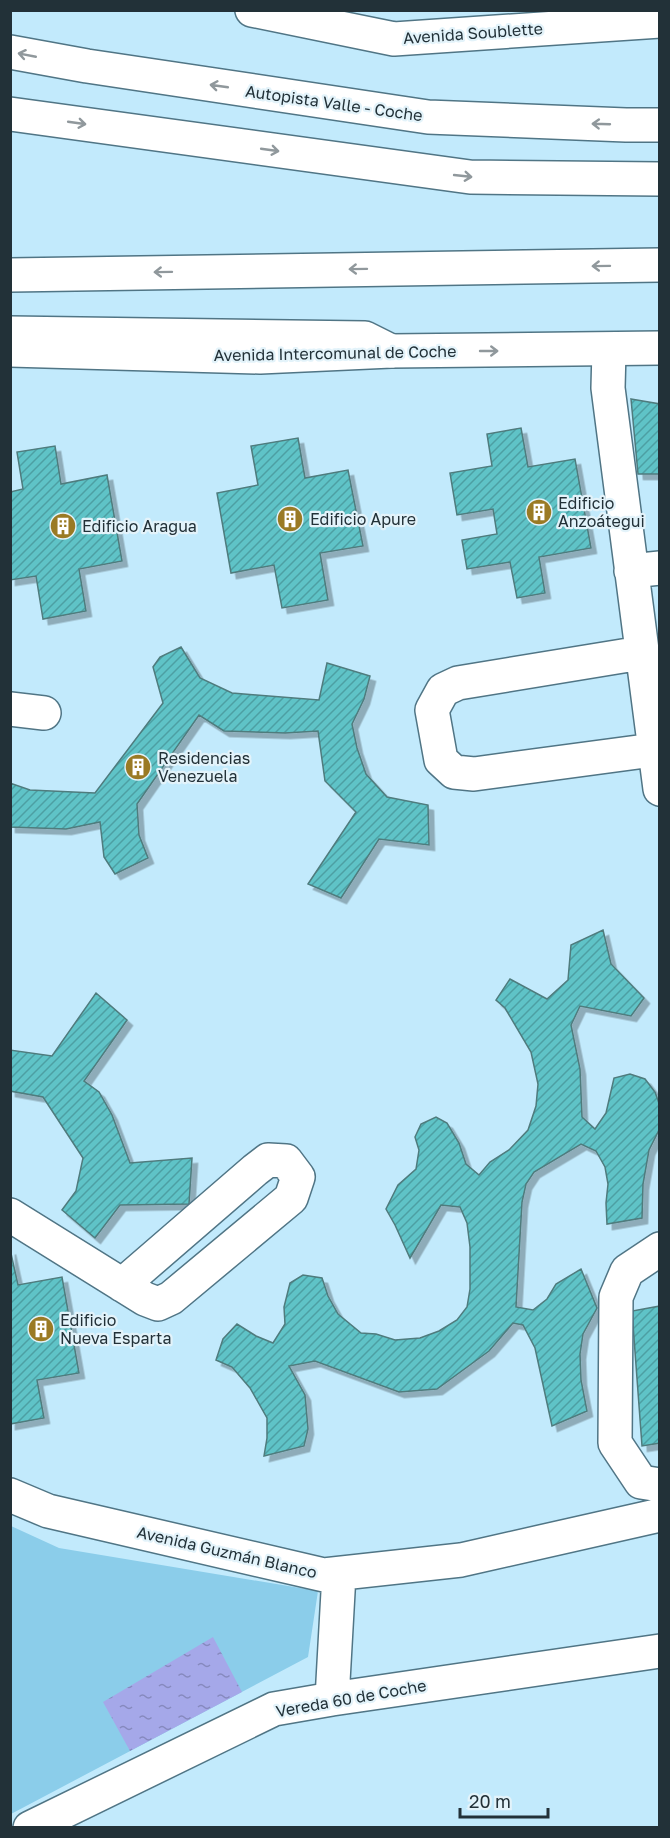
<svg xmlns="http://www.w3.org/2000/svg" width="670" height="1838" viewBox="0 0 670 1838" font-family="'Golos Text',sans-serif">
	<defs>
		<pattern id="water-ripples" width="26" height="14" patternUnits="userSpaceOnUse" patternTransform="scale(1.5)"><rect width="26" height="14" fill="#a5a8e9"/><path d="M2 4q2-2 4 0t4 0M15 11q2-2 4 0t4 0" fill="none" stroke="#8689be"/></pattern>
		<pattern id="building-hatch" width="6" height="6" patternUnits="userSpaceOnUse" patternTransform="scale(1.5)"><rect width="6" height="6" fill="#5ec3c7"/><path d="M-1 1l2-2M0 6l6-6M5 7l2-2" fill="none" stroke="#4d9fa3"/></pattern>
		<filter id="shadow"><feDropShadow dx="5.5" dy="5.5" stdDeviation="0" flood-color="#0004"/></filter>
	</defs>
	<rect width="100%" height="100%" fill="#c2eafc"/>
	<path fill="#8bcdea" d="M11,1526l48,22 259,43 -10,66 -297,157z"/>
	<path fill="url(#water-ripples)" d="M213,1637l29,55 -112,59 -27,-49z"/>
	<path fill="url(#building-hatch)" stroke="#4f7b7d" stroke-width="1.5" filter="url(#shadow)" d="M631,399l29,5v70h-22z
		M521,428l7,39 47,-8 16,89 -52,9 6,36 -28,5 -7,-36 -43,7 -5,-29 35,-6 -4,-25 -36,6 -7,-42 42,-7 -5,-32z
		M298,438l7,40 43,-8 15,76 -43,7 8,47 -46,8 -8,-43 -43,8 -14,-80 41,-8 -7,-39z
		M55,446l6,38 46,-9 15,86 -43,8 7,42 -43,8 -7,-43 -26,4v-88l13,-3 -6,-37z
		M181,647l19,31 32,15 87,7 8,-37 43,13 -6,23 -12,25 5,24 9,26 21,23 41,8 1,40 -50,-6 -38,59 -33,-14 48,-72 -31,-31 -7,-50 -33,2 -61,-2 -25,-16 -62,89 2,31 9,23 -33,16 -11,-17 -4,-35 -34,7 -56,-2v-44l20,7 65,3 68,-90 -10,-36 7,-10z
		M603,930l8,34 33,34 -13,18 -51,-10 -9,19 9,44 2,48 13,12 11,-16 8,-35 16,-4 15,5 10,13 5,14v22l-11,22 -6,34 -1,34 -35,6 -1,-21 2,-19 -3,-17 -9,-16 -15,-7 -47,28 -8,12 -4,18 -6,105 17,3 14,-11 9,-15 25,-15 16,39 -14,26 -3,20 1,26 6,31 -35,15 -17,-78 -12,-23 -10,-2 -24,28 -52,38 -38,3 -84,-31 -26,5 16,29 3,34 -4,17 -40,10 3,-18v-20l-17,-30 -18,-21 -16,-7 7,-21 14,-15 19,12 17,7 12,-19 -1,-17 6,-24 13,-8 19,3 6,18 10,18 23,19 15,1 19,6 25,-2 19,-7 18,-11 10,-13 3,-18v-42l-3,-24 -7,-16 -19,-2 -31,53 -15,-33 -9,-16 12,-24 18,-16 3,-19 -4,-13 6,-13 15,-7 11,6 12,20 7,21 13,11 11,-13 19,-12 19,-20 8,-24 2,-22 -7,-32 -26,-44 -9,-8 14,-21 37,20 21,-19 3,-35z
		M96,993l31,27 -43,61 15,11 13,23 18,48 62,-5 -3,46 -69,1 -25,33 -33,-28 14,-19 7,-33 -40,-61 -33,-6v-41l42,6z
		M10,1249l8,36 44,-8 17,96 -42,7 7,38 -34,6z
		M660,1306v137l-18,3 -10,-135z"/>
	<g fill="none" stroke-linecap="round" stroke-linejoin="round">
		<defs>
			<path id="minor" d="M252,10l142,29 266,-18
				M609,350l-1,38 52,401
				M631,571l29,-3
				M641,653l-183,30 -15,7 -11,20 9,50 13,12 20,2 179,-24
				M10,709l34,4
				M10,1215l135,84 13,5 13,-6 120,-100 7,-21 -12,-16 -18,-1 -13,10 -133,115
				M660,1249l-33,22 -11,26 -1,146 26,39 19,3
				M10,1495l38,16 276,64 137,-15 199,-45
				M332,1699l7,-125
				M30,1828l244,-119 58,-10 328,-48"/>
			<path id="major" d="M10,275l650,-10
				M10,350l250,7 131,-6 269,-3"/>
			<path id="highway" d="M10,52l77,14 341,51 198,8h34
				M10,114l460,63 190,2
				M10,333l355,5 26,13"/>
		</defs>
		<use href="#minor" stroke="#507585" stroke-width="36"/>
		<use href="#major" stroke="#507585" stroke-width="36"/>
		<use href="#highway" stroke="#507585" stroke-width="36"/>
		<use href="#minor" stroke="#fff" stroke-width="33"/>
		<use href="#major" stroke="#fff" stroke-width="33"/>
		<use href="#highway" stroke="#fff" stroke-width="33"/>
	</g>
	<defs><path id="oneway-shaft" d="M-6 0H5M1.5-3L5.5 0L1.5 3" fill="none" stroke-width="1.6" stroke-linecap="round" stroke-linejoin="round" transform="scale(1.5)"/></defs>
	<g stroke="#90989c">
		<use href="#oneway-shaft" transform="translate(27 55) rotate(-169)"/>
		<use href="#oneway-shaft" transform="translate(219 86) rotate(-172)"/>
		<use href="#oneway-shaft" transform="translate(77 123) rotate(8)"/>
		<use href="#oneway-shaft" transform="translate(601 124) rotate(-178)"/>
		<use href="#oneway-shaft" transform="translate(270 150) rotate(8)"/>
		<use href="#oneway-shaft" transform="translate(463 176) rotate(6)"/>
		<use href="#oneway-shaft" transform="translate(601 266) rotate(179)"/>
		<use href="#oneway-shaft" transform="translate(358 269) rotate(179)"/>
		<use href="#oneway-shaft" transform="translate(163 272) rotate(179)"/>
		<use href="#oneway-shaft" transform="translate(489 351)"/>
	</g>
	<defs>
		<symbol id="building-disc" viewBox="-11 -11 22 22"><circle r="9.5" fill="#9a7a24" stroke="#e3f3fa"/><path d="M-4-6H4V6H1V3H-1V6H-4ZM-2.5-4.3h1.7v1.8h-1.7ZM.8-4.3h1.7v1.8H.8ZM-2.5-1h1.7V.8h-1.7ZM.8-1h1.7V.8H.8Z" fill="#fff"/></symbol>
	</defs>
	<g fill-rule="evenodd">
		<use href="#building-disc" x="524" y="497" width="30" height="30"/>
		<use href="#building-disc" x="275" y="504" width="30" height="30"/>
		<use href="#building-disc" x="48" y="511" width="30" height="30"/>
		<use href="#building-disc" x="123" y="752" width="30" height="30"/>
		<use href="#building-disc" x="26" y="1314" width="30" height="30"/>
	</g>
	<g text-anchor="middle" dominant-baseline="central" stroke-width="4.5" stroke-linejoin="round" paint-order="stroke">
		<g font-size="16" fill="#223138" stroke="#e3f3fa">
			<text transform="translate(473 33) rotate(-4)">Avenida Soublette</text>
			<text transform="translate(334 103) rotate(8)">Autopista Valle - Coche</text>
			<text transform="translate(335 353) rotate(-1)">Avenida Intercomunal de Coche</text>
			<text transform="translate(227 1552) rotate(13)">Avenida Guzmán Blanco</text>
			<text transform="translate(351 1698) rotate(-10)">Vereda 60 de Coche</text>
		</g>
		<g font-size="16" fill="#223138" stroke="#e3f3fa" text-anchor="start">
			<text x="558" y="503">Edificio<tspan x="558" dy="18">Anzoátegui</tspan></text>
			<text x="310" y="519">Edificio Apure</text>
			<text x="82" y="526">Edificio Aragua</text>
			<text x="158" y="758">Residencias<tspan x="158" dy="18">Venezuela</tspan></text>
			<text x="60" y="1320">Edificio<tspan x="60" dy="18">Nueva Esparta</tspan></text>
		</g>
	</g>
	<rect width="670" height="1838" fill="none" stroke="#223138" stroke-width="24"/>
	<path d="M460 1808v9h88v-9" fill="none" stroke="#223138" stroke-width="3"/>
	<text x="469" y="1808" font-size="18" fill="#223138" stroke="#e3f3fa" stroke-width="4.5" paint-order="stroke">20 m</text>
</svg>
